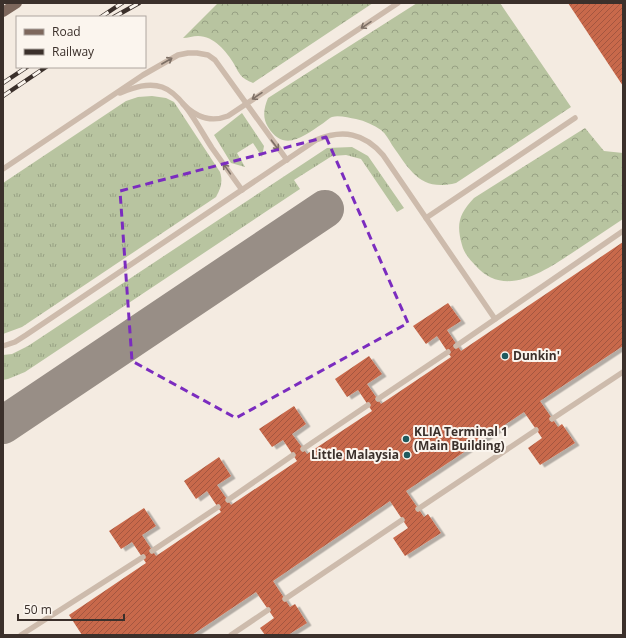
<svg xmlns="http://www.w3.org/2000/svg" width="626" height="638" font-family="'Open Sans',sans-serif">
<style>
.grass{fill:url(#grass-tufts)}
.forest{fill:url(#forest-crowns)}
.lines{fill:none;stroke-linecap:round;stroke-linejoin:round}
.taxiway{stroke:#988e86;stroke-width:38}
.building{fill:url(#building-hatch);filter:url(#shadow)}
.service{stroke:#cdbbac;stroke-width:5.5}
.primary{stroke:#7d675c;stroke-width:10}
.rail-casing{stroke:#3b302b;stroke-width:4.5}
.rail{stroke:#fbf5ee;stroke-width:3;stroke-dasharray:9;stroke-linecap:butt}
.oneway{stroke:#7d6f65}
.marked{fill:none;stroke:#7b2cbf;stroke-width:3;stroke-dasharray:8 5;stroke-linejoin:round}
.poi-dot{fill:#1f5a5e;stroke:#fbf5ee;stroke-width:1.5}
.labels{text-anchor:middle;stroke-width:4;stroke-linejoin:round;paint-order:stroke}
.poi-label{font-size:12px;font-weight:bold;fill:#3b302b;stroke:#fbf5ee;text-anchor:start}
</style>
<defs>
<pattern id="grass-tufts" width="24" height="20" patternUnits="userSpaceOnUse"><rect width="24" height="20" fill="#b8c4a0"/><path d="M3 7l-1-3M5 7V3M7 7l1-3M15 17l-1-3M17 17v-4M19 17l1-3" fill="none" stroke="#97a083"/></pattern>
<pattern id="forest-crowns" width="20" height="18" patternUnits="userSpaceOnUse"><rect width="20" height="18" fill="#b8c4a0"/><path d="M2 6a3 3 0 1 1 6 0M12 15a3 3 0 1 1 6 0" fill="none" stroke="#97a083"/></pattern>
<pattern id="building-hatch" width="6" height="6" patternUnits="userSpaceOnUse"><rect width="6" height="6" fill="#c8694b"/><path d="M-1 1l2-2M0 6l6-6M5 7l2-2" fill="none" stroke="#a4573f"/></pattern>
<filter id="shadow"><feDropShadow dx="4.5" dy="2.5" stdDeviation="0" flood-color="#0004"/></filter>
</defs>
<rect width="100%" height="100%" fill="#f4ebe1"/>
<g class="grass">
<path d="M152,96L166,98L174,102L220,172C223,182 221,188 216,197L22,327L3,334V183L126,101L138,97Z"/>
<path d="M242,113L264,146L262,157L253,143L237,153L245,167L231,163L214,135Z"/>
<path d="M352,147L368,156L404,208L397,212L361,159L346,155L332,156L294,180L300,189L25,372L8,379L3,380V355L12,354L28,346L327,148Z"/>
</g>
<g class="forest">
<path d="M218,3H373L253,83C241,78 240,75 234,64C226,51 214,36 198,36C193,36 188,38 183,38Z"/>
<path d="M417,3H500L571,107L456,183C420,192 410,170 392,145C389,140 386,134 381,130C374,125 365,121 356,119C349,118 339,115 332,117C329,118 325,122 322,124C304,136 284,153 268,127C262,117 264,108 268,98Z"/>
<path d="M585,128L604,151L623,153V219C607,230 591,240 575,251C546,270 505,300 475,265C470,260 464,253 462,245C456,224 459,214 474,198Z"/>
</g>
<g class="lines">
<path class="taxiway" d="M3,425L325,209"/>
</g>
<g class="building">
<path d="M568,3H623V86L617,77Z"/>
<path d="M623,242V346L540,401L558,427L562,424L575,443L540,465L528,448L542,438L524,412L406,491L424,517L428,514L441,533L405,556L393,538L408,528L390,501L273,581L290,607L295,604L307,623L288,635H265L260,628L274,618L256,592L192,635H82L69,615L146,563L132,542L121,549L109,531L144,508L156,526L142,535L156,556L221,512L207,491L196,499L184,481L219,457L231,476L217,485L231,505L297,461L283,440L272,447L259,429L294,406L306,424L292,434L307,454L372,411L358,390L347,397L335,379L369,356L382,374L367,384L381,404L451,357L437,336L426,344L413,326L448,303L461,321L447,330L461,351Z"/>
</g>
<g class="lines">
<g class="service">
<path d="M120,93C133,88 148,82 162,87C183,94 200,130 212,148C222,162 232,176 242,190"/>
<path d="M183,104C196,117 210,123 228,116L398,3"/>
<path d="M3,169L143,75L178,55L188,53H197L208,55L215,60L287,160"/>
<path d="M426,218L575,118"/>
<path d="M3,346L15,342L26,335L316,140C343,129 364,133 383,155L495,319"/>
<path d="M456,346L623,231"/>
<path d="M378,399L448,352"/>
<path d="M552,419L623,372"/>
<path d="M303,449L368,405"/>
<path d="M228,500L293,455"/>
<path d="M418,509L536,430"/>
<path d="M152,551L218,507"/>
<path d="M285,599L402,520"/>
<path d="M21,635L143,557"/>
<path d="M231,635L268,610"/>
</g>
<path class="primary" d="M3,12L17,3"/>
<defs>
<g id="rail">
<path d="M101,17L122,3"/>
<path d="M114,17L139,3"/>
<path d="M3,83L27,67"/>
<path d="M3,96L46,67"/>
</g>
</defs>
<use href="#rail" class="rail-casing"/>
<use href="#rail" class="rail"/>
</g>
<defs><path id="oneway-shaft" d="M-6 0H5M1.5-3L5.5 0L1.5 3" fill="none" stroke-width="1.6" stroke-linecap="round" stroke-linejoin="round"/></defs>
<g class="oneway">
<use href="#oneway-shaft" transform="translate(366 25) rotate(146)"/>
<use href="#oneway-shaft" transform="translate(167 61) rotate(-30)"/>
<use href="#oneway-shaft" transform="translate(257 96) rotate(146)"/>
<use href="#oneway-shaft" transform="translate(275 145) rotate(53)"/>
<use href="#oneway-shaft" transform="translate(227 169) rotate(-125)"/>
</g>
<path class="marked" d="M326,137L408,323L236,418L132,361L120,191Z"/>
<g class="poi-dot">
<circle cx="505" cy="356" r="4"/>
<circle cx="406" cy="439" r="4"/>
<circle cx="407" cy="455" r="4"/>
</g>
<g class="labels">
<g class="poi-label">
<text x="513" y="360">Dunkin'</text>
<text x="414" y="436">KLIA Terminal 1<tspan x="414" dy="14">(Main Building)</tspan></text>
<text x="399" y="459" text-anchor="end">Little Malaysia</text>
</g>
</g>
<rect width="626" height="638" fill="none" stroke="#3b302b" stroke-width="8"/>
<rect x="16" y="16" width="130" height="52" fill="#fbf5ee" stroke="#aea6a0"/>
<rect x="24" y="29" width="20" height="6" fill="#7d675c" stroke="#aea6a0"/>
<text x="52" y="36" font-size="12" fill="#3b302b">Road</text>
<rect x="24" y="49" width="20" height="6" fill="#3b302b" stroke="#aea6a0"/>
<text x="52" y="56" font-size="12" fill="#3b302b">Railway</text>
<path d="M18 614v6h106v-6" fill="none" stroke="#3b302b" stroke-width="2"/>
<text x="24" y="614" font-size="12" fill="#3b302b" stroke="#fbf5ee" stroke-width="3" paint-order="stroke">50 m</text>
</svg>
